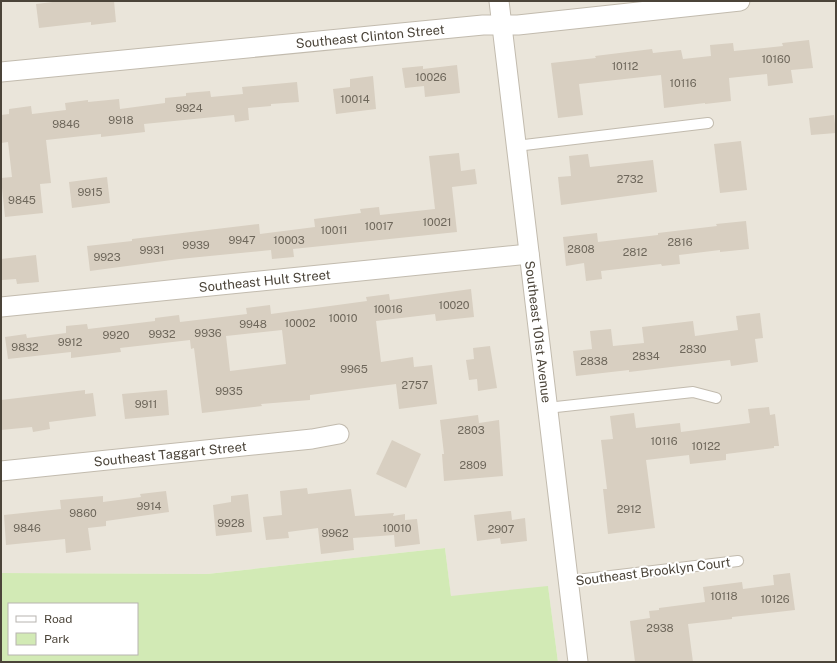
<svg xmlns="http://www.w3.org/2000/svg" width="837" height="663" font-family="'Public Sans',sans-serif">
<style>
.residential{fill:#eae5da}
.green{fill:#d2eab5;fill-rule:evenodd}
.building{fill:#d8cfc1;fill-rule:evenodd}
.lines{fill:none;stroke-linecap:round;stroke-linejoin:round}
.lane-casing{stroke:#c2bbae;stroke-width:12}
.street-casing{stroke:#c2bbae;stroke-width:21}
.lane{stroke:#fff;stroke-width:10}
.street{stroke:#fff;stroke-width:19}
.labels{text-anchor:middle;stroke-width:4;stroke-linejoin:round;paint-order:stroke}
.number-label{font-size:11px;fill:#6e675b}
.street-label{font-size:13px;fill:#4b4439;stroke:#fff}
</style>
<rect width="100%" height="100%" fill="#f6f3ec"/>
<path class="residential" d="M1,1H836V662H558L548,587L451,597L445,548L207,574L1,573Z"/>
<path class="green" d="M445,548L451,596L548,586L558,662H1V573L207,574ZM9,604H137V654H9Z"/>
<g class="building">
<path d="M61,1H114L116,22L91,25V22L39,28L36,4Z"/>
<path d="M809,40L813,68L791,70L793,83L768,86L767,74L729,78L731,101L705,104V103L664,108L661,75L579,84L583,115L558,118L551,63L596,58L595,56L652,49L653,53L681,50L683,59L711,56L710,45L733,43L734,51L783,46L782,43Z"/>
<path d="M457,65L460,93L425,97L424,86L405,88L402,68L423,66V69Z"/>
<path d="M373,76L376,109L336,114L333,89L350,87V79Z"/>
<path d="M297,82L299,102L271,104V106L248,108L249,120L235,122L234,115L144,124L145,132L101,137V134L46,140L51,183L40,184L43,213L5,217L1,178L12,177L8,142L1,143V115L9,114V109L31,106L32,114L66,110L65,103L88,100V102L119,99L120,109L165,103V98L186,96V93L210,91L211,97L243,94L242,87Z"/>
<path d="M834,115L836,133L811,135L809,118Z"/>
<path d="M741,141L747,190L720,193L714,144Z"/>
<path d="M459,153L461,171L475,169L477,184L452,187L457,232L293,249L294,257L272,259L271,250L179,259L90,271L87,246L132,241V239L259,224L260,234L315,227L314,219L361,213L360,209L379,207L380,215L435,209L429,156Z"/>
<path d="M588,154L590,167L653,160L657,192L561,205L558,177L571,176L569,156Z"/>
<path d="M107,177L110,203L72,208L69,182Z"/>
<path d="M746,221L749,249L720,252V250L679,255L680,264L662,266L661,264L601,271L602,279L586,281L584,263L566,266L563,237L597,233L598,242L658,235V233L717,226L716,224Z"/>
<path d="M36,255L39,282L17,284L16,279L2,280L1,259Z"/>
<path d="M471,289L474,317L436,321L435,314L376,321L381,362L413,357L414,367L432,365L437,404L399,409L396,384L310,395V400L261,404L262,406L202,413L194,348L191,349L190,340L120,348L121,352L71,358V352L8,359L5,337L26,334L27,338L66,333V326L87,324L88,329L155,321V318L179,315L180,322L247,314L246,308L270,305L271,314L367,301L366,297L389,294L390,300ZM282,330L286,364L230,371L226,336Z"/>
<path d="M760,313L763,338L755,339L758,362L731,366L730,360L629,372V370L576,376L573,351L592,349L590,331L611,329L613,346L644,343L642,327L693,321L695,336L738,330L736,316Z"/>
<path d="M490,346L497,388L478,391L477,379L469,380L466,360L474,359L473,348Z"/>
<path d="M85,390V394L93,393L96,416L49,422L50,429L33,432L32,427L1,430V400Z"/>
<path d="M167,390L169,415L125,419L122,394Z"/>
<path d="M769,407L770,415L775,414L779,446H774V448L726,454V460L690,464L689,455L646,460L655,528L608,534L603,489H607L601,440L613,439L610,416L634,413L636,428L680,423L681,432L750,423L748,409Z"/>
<path d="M478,415L479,423L499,420L503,476L444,481L442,454H444L440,420Z"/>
<path d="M392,440L421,454L406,488L376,474Z"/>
<path d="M307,488L308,494L351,489L355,516L394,513L393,516L405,514V520L417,519L420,544L395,547L394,535L353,538L354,550L321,554L318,528L288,532L289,538L266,540L263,517L282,515L280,491Z"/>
<path d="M166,491L169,512L106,521V526L88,528L91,550L66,553L65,539L6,545L4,515L61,509L60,500L103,496V502L141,497L140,494Z"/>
<path d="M248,494L252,532L216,536L213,505L231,502V496Z"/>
<path d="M511,511L512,520L525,518L527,541L501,544L500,538L477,541L474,515Z"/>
<path d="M790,573L795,610L732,617V619L688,624L693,662H635L630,621L650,618L649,611L659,610V608L705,602L703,587L742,582L743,589L774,585L773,575Z"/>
</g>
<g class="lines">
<defs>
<g id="lane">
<path d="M516,146L708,123"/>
<path d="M547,408L693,392L716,398"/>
<path d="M568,581L738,561"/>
</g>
<g id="street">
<path id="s1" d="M499,1L578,662"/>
<path id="s2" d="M1,72L483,25H518L740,1"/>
<path id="s3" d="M1,307L529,254"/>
<path id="s4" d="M1,471L312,439L339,434"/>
</g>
</defs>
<use href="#lane" class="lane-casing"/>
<use href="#street" class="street-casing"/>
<use href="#lane" class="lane"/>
<use href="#street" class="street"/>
</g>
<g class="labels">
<g class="number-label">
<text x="776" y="63">10160</text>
<text x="625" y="70">10112</text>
<text x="431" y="81">10026</text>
<text x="683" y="87">10116</text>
<text x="355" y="103">10014</text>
<text x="189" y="112">9924</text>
<text x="121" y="124">9918</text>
<text x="66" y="128">9846</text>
<text x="630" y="183">2732</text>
<text x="90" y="196">9915</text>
<text x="22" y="204">9845</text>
<text x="437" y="226">10021</text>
<text x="379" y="230">10017</text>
<text x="334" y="234">10011</text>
<text x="242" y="244">9947</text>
<text x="289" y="244">10003</text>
<text x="680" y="246">2816</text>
<text x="196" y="249">9939</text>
<text x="581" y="253">2808</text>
<text x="152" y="254">9931</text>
<text x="635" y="256">2812</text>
<text x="107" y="261">9923</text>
<text x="454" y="309">10020</text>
<text x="388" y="313">10016</text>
<text x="343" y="322">10010</text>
<text x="300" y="327">10002</text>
<text x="253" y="328">9948</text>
<text x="208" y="337">9936</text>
<text x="162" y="338">9932</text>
<text x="116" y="339">9920</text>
<text x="70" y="346">9912</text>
<text x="25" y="351">9832</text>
<text x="693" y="353">2830</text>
<text x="646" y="360">2834</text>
<text x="594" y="365">2838</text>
<text x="354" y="373">9965</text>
<text x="415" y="389">2757</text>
<text x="229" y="395">9935</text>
<text x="146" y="408">9911</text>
<text x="471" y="434">2803</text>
<text x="664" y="445">10116</text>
<text x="706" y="450">10122</text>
<text x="473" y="469">2809</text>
<text x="149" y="510">9914</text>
<text x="629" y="513">2912</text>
<text x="83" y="517">9860</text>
<text x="231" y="527">9928</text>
<text x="27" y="532">9846</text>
<text x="397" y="532">10010</text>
<text x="501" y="533">2907</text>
<text x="335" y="537">9962</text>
<text x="724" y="600">10118</text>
<text x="775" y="603">10126</text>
<text x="660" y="632">2938</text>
</g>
<g class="street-label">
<text dy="5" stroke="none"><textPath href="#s2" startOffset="371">Southeast Clinton Street</textPath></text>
<text dy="5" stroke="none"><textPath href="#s3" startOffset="265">Southeast Hult Street</textPath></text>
<text dy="5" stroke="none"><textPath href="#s1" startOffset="333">Southeast 101st Avenue</textPath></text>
<text dy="5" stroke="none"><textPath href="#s4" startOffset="170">Southeast Taggart Street</textPath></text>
<text transform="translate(653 571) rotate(-7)" y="5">Southeast Brooklyn Court</text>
</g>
</g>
<rect width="837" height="663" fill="none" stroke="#4b4439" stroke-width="4"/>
<rect x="8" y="603" width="130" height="52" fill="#ffffff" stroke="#b7b4b0"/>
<rect x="16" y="616" width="20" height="6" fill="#ffffff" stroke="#b7b4b0"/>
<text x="44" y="623" font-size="12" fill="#4b4439">Road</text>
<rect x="16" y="633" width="20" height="12" fill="#d2eab5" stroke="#b7b4b0"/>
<text x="44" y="643" font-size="12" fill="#4b4439">Park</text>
</svg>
